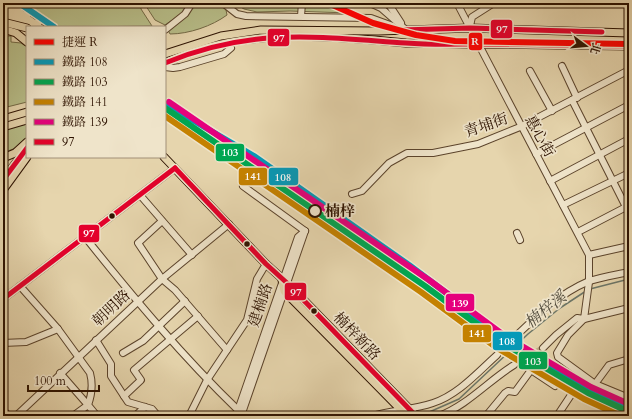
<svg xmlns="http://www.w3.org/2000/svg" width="632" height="419" font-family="Cardo,'Noto Serif TC',serif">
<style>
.green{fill:#b7bd88;stroke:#726844}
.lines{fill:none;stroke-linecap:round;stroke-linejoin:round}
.stream{stroke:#6c7668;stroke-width:1.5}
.minor-tunnel{stroke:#c1ae8a;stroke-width:6;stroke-dasharray:6 3;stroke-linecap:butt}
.minor-casing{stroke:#5b432b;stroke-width:8}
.major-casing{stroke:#2d1200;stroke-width:9}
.minor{stroke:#efe4ca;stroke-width:6}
.major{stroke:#e6d5ad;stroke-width:7}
.rail{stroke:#2d1200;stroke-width:1.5;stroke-dasharray:7 7;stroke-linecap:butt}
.bus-1-casing{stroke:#efe4ca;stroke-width:8}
.bus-1{stroke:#e4002b;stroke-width:5}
.rail-1-casing{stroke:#efe4ca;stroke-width:9}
.rail-2-casing{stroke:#efe4ca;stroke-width:9}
.rail-3-casing{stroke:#efe4ca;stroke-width:9}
.rail-4-casing{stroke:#efe4ca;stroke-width:9}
.rail-1{stroke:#049ab9;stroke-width:6}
.rail-2{stroke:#00a651;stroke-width:6}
.rail-3{stroke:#c48100;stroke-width:6}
.rail-4{stroke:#e5007d;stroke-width:6}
.metro-1-casing{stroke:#efe4ca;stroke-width:9}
.metro-1{stroke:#f00;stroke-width:6}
.stop-dot{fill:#efe4ca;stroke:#2d1200;stroke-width:2}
.bus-dot{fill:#2d1200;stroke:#efe4ca;stroke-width:1.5}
.labels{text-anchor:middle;stroke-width:3.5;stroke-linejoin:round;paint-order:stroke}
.street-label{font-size:15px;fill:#2d1200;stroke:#efe4ca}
.stop-label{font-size:15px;font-weight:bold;fill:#2d1200;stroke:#efe4ca;text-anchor:start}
.water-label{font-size:16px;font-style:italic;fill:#524c3d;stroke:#efe4ca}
.line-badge{stroke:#efe4ca;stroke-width:1.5}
.badge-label{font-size:11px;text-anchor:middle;font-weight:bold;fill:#fff}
</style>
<rect width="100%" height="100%" fill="#e6d5ad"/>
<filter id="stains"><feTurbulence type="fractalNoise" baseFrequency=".005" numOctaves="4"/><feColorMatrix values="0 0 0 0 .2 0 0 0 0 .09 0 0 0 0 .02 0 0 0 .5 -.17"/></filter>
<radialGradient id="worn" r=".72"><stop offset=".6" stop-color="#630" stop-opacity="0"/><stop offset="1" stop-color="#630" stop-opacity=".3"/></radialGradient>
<g class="green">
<path d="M26,3H140L141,9L152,26L59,27Z"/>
<path d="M144,3H190L185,11L165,25L155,20Z"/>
<path d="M197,3H221L226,10L227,15C212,26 189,34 170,34L168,30L188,13Z"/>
<path d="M234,3H327L349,13L290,11L257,12L244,9Z"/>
<path d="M3,36H11V42L21,43L27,47V102L3,108Z"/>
<path d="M27,123V138L18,147L3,153V129Z"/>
</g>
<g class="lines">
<g class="stream">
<path d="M590,289L629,279"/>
<path d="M427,413L459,399L528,334L560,308L586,291"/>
</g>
<g class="minor-tunnel">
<path d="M497,355L519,333"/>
<path d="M514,365L543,348"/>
</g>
<defs>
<g id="minor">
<path d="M223,3L237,14L246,16L371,18L393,26"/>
<path d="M370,3L381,8L405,29"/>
<path d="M388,3L401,23"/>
<path d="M457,3L589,255V282L584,319L577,318L556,335L543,348"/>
<path d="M301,16L302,3"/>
<path d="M470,26L472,17L494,3"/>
<path d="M165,30L185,14L192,3"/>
<path d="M562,66L577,98"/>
<path d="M165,67L173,68L180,67L224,54L231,48"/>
<path d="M530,71L552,111"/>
<path d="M572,100L629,213"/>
<path d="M536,154L629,105"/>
<path d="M550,181L629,139"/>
<path d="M243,186L305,231"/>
<path d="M352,194L362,191L389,163L407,153H433L478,144L520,127L629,70"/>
<path d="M140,195L192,255"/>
<path d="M563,205L629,173"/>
<path d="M162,221L138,243L162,279L175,290L227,350"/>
<path d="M578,232L628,206"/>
<path d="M517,233L520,240"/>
<path d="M85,237C133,297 182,356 238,410L242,411"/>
<path d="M589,255L629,246"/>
<path d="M20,286L58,329L90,373C93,384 92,394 88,405L97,416"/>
<path d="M3,299L175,168"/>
<path d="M629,308L584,319L568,335L557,353L558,357L595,384L629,398"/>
<path d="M519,333C539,314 561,293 587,282C600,277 615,275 629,272"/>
<path d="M96,340L111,364V376L124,396L128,402L152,409L158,416"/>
<path d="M3,343L26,342L58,329"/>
<path d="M123,353L143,341L185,301"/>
<path d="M60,373L88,405L73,416"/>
<path d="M595,384L609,365L629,359"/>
<path d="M124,396L141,380L134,370L198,316"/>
<path d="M3,410L9,416"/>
<path d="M16,416L162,279L229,224"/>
<path d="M135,416L145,407"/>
<path d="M189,416L207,380L247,320L257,279L266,264"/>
<path d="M236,416L298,237L305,231"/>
<path d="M241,416L305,231"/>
<path d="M372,416C392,410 413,410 433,403C458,395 478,372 497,355"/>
<path d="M439,416C468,405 488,381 514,365"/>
<path d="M486,416L505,393L508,391L515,392L531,370L555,386"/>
<path d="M557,416L571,395"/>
</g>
<g id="major">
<path d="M3,22L27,28"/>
<path d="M3,29L16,33L27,42"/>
<path d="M165,54L221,36L261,30L378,31L470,28L629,33"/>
<path d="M165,63C237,27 329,35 406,43L629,46"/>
<path d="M3,119L27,112"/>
<path d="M3,127L27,120"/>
<path d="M164,157L266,264L287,283L416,416"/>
<path d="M3,158L15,153L27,142"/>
<path d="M3,180L27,148"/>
<path d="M3,190L27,157"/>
<path d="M282,280L284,291L407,416"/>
</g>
</defs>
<use href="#minor" class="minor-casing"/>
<use href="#major" class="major-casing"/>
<use href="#minor" class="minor"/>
<use href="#major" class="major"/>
<g class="rail">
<path d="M19,7L46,27"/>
<path d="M165,111L441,299"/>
</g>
<defs>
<g id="bus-1">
<path d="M401,30L470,28L602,32"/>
<path d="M165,63C252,27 316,37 406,43C431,45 456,44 481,44C530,45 580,45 629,46"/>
<path d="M175,168L266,264L287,283L416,416"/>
<path d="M3,180L27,148"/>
<path d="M3,299L175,168"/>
</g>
</defs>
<use href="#bus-1" class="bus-1-casing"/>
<use href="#bus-1" class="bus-1"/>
<defs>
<g id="rail-1">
<path d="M19,3L54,27"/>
<path d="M165,104L254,156L409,265L453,298L467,312L524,353L590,390L629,408"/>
</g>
<path id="rail-2" d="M165,108L425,286L501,342L588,393L629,412"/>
<path id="rail-3" d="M165,116L421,292L497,348L584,399L621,416"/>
<path id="rail-4" d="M169,102L429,280L505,336L591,387L629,404"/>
</defs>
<use href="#rail-1" class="rail-1-casing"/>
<use href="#rail-2" class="rail-2-casing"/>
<use href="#rail-3" class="rail-3-casing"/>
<use href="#rail-4" class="rail-4-casing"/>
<use href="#rail-1" class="rail-1"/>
<use href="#rail-2" class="rail-2"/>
<use href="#rail-3" class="rail-3"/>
<use href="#rail-4" class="rail-4"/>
<defs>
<path id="metro-1" d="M328,3L373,23L416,35L455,41L629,44"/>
</defs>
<use href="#metro-1" class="metro-1-casing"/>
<use href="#metro-1" class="metro-1"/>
</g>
<circle class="stop-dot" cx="315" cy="211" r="6"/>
<g class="bus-dot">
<circle cx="112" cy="216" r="3.5"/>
<circle cx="247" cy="244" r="3.5"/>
<circle cx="314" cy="311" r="3.5"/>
</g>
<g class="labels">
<g class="street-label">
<text transform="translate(486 125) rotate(-19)" y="5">青埔街</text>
<text transform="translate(540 136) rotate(61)" y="5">惠心街</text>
<text transform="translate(260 305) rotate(-71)" y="5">建楠路</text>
<text transform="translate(111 308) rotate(-43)" y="5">朝明路</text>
<text transform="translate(357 336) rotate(46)" y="5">楠梓新路</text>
</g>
<g class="stop-label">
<text x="325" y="216">楠梓</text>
</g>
<g class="water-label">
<text transform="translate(545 309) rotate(-39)" y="6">楠梓溪</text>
</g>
</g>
<g class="line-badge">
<rect x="490" y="19" width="23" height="20" rx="4" fill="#e4002b"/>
<rect x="267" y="28" width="23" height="19" rx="4" fill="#e4002b"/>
<rect x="468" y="32" width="15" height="19" rx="4" fill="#f00"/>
<rect x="215" y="143" width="30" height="19" rx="4" fill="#00a651"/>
<rect x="238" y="167" width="30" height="19" rx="4" fill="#c48100"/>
<rect x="268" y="167" width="31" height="19" rx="4" fill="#049ab9"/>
<rect x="78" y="224" width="22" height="19" rx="4" fill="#e4002b"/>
<rect x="284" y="282" width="23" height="19" rx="4" fill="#e4002b"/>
<rect x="445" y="293" width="30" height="19" rx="4" fill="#e5007d"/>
<rect x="462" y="324" width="30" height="19" rx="4" fill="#c48100"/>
<rect x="492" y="331" width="31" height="20" rx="4" fill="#049ab9"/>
<rect x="518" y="351" width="30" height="19" rx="4" fill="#00a651"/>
</g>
<g class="badge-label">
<text x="502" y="33">97</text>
<text x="279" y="42">97</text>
<text x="475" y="45">R</text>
<text x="230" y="156">103</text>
<text x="253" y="180">141</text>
<text x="283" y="181">108</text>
<text x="89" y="237">97</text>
<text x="296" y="296">97</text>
<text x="460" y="307">139</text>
<text x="477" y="337">141</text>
<text x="507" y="345">108</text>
<text x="533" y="365">103</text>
</g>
<rect width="632" height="419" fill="none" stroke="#e6d5ad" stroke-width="16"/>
<rect x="4" y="4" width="624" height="411" fill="none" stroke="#2d1200" stroke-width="2"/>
<rect x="8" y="8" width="616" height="403" fill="none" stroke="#2d1200"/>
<rect x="26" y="26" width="140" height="132" fill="#efe4ca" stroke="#a19079"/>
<rect x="34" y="39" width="20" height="6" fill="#ff0000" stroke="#a19079"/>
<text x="62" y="46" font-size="12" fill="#2d1200">捷運 R</text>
<rect x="34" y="59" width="20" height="6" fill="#049ab9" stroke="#a19079"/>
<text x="62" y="66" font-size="12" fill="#2d1200">鐵路 108</text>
<rect x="34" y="79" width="20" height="6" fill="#00a651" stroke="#a19079"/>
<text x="62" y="86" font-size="12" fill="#2d1200">鐵路 103</text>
<rect x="34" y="99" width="20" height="6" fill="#c48100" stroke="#a19079"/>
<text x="62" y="106" font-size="12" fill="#2d1200">鐵路 141</text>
<rect x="34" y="119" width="20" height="6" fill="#e5007d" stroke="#a19079"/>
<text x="62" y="126" font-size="12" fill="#2d1200">鐵路 139</text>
<rect x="34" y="139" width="20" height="6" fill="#e4002b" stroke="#a19079"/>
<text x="62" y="146" font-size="12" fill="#2d1200">97</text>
<g transform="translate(586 46) rotate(106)" stroke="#efe4ca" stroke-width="3" paint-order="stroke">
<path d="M0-3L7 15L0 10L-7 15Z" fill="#2d1200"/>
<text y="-6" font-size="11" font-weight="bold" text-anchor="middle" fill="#2d1200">北</text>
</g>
<path d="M28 385v6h71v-6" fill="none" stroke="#2d1200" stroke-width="2"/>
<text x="34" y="385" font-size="12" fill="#2d1200" stroke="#efe4ca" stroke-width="3" paint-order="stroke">100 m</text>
<rect width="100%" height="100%" filter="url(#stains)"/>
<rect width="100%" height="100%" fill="url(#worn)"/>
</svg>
